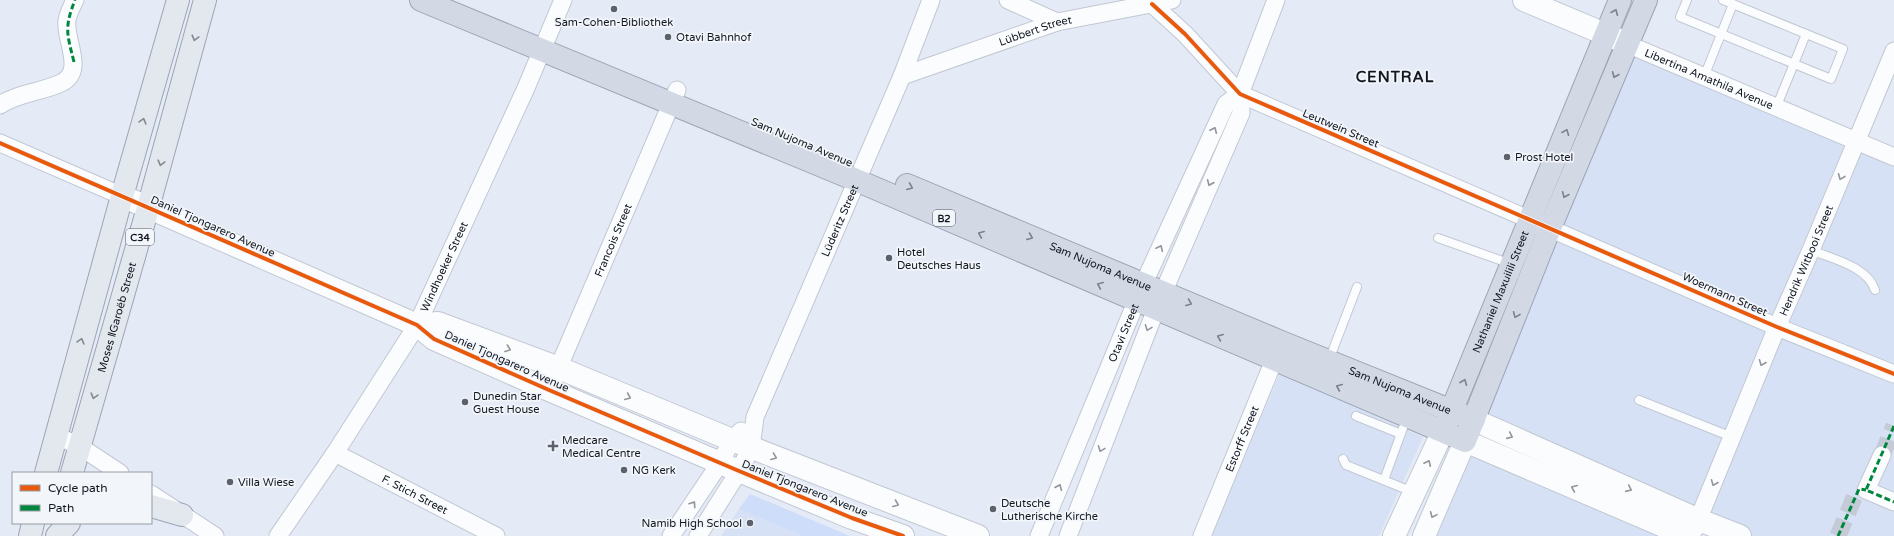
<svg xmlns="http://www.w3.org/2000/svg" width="1894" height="536" font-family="'Varela Round',sans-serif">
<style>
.built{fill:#d6e1f5}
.green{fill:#cdddfa}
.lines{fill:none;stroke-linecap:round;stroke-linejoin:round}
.street-tunnel{stroke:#c4cad6;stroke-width:17;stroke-dasharray:17 8;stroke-linecap:butt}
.lane-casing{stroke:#c2c8d2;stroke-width:10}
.street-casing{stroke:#c2c8d2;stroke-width:19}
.secondary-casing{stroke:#c2c8d2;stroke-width:24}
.primary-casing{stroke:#9ca5b5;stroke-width:24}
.highway-casing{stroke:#9ca5b5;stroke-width:24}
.lane{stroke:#fbfcfe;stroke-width:8}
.street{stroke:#fbfcfe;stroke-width:17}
.secondary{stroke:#fbfcfe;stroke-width:22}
.primary{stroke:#e3e7ee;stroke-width:22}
.highway{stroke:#d3d9e4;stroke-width:22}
.quiet{stroke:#00873e;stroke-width:3;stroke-dasharray:6 3;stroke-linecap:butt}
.cycleway-casing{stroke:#f2f5fa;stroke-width:6}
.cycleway{stroke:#e8590c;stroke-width:4}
.oneway{stroke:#7c828c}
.oneway2{stroke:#858a92}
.oneway3{stroke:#92959b}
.poi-dot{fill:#5c626c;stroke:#f2f5fa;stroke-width:1.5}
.labels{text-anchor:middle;stroke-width:3.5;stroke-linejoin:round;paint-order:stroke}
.shield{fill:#f2f5fa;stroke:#555a62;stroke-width:1}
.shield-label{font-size:10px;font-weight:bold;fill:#121821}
.poi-label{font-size:11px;fill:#121821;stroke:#f2f5fa;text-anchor:start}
.street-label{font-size:11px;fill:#121821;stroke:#f2f5fa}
.district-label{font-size:15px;font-weight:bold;letter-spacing:1px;fill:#121821;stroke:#f2f5fa}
</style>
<rect width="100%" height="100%" fill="#e4eaf6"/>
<g class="built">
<path d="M1633,53L1894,164V536H1752L1694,513L1483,417Z"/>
<path d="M1280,373L1423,437L1379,536H1211Z"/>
<path d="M1469,452L1667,536H1433Z"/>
<path d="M739,509L803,536H721Z"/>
</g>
<path class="green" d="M750,494L850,536H803L739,509Z"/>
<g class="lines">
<g class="street-tunnel">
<path d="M1882,455L1894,426"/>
<path d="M1838,536L1856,493"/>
</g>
<defs>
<g id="lane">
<path d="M1687,0L1680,17L1831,79L1843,49L1723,0"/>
<path d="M1704,77L1733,4"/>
<path d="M1776,108L1806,34"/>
<path d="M1438,238L1511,264"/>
<path d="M1811,250C1832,259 1867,266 1875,290"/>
<path d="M1329,360L1357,287"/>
<path d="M1639,400L1732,437"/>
<path d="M1356,416L1401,434"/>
<path d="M1343,459L1346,465L1413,492"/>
<path d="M1384,480L1407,417"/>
</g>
<g id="street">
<path d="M1008,0L1057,22"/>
<path d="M1152,4L1185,34L1240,94L1777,327L1894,374"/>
<path id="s1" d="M1627,44L1894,157"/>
<path id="s2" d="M902,76L1057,22L1172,0"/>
<path d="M0,105C18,93 42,92 61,83C86,71 64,40 67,20C68,14 72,6 75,0"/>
<path d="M0,143L122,196"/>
<path id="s3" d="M549,390L677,90"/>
<path d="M55,435L79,446L120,473"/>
<path id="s4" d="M335,453L496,536"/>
<path d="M1882,455L1866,490L1894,502"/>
<path d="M151,494L215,536"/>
<path id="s5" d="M1694,530L1777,327L1811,250L1894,51"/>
<path id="s6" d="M278,536L335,453L417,325L526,88L563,0"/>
<path d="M671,536L720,463L732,440L741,431"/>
<path id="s7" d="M698,536L739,471L751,448L755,417L902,76L931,0"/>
<path id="s8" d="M1039,536L1144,283L1226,104L1240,94"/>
<path d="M1068,536L1156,309L1241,113L1240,94L1276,0"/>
<path id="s9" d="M1202,536L1279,348"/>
</g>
<g id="secondary">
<path d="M1524,0L1624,42"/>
<path d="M122,196L417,325L434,339L549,390L739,471L852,518L903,536"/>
<path d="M417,325L438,323L559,368L732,440L978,536"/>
<path d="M1474,420L1699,520L1740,536"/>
<path d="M1394,536L1443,431"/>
<path d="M1424,536L1465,441L1687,536"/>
</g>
<g id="primary">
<path d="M46,473L122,196L178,0"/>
<path id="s10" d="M72,473L148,208L205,0"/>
<path d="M151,506L182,515"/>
<path d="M30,536L33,523"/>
<path d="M57,536L69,523"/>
</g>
<g id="highway">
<path d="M421,0L856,180L1465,441L1550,228L1646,0"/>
<path id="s11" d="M907,185L1281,342L1474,420"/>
<path id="s12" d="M1446,424L1620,0"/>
</g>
</defs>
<use href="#lane" class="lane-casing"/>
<use href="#street" class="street-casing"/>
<use href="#secondary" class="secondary-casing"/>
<use href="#primary" class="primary-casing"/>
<use href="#highway" class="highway-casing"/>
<use href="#lane" class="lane"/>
<use href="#street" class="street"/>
<use href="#secondary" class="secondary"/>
<use href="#primary" class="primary"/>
<use href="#highway" class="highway"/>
<g class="quiet">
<path d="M74,62C67,34 64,28 75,0"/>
<path d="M1894,426L1866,490L1894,502"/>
<path d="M1838,536L1859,489L1866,490"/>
</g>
<defs>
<g id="cycleway">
<path d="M1152,4L1185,34L1240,94L1777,327L1894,374"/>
<path d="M0,143L417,325L434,339L549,390L739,471L852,518L903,536"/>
</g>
</defs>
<use href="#cycleway" class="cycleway-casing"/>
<use href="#cycleway" class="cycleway"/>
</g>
<defs><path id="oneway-chevron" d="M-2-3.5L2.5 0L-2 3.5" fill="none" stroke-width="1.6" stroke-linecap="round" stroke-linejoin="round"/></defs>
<g class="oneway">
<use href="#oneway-chevron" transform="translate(1615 12) rotate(-67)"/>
<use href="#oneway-chevron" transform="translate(1615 75) rotate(113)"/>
<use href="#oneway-chevron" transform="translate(1566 132) rotate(-68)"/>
<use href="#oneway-chevron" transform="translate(910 187) rotate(22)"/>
<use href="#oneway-chevron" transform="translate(1565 195) rotate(113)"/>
<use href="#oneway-chevron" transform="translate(981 234) rotate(-157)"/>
<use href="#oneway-chevron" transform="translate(1030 237) rotate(22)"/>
<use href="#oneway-chevron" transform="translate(1100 285) rotate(-157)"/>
<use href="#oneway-chevron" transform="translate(1189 303) rotate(23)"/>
<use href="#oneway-chevron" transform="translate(1516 315) rotate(112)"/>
<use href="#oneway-chevron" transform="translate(1220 337) rotate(-157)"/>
<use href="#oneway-chevron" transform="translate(1464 382) rotate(-68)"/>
<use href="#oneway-chevron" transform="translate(1339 387) rotate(-157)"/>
</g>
<g class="oneway2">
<use href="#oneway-chevron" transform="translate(195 38) rotate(105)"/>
<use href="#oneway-chevron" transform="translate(143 121) rotate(-74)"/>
<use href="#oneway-chevron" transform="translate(161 163) rotate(105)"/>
<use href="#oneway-chevron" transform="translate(81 341) rotate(-74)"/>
<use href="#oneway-chevron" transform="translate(94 396) rotate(106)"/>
</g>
<g class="oneway3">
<use href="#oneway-chevron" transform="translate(1214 130) rotate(-65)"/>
<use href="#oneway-chevron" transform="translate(1841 177) rotate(112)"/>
<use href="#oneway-chevron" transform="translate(1210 183) rotate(113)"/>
<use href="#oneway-chevron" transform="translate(1160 248) rotate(-65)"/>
<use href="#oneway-chevron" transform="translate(1148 328) rotate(111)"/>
<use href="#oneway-chevron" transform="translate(508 349) rotate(20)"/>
<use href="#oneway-chevron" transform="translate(1762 363) rotate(112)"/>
<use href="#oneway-chevron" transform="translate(628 397) rotate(23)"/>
<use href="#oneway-chevron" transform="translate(1510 436) rotate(24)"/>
<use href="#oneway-chevron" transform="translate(1101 449) rotate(111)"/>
<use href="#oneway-chevron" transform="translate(774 457) rotate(21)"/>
<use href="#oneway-chevron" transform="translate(1428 463) rotate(-65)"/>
<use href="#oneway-chevron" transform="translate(1714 483) rotate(112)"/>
<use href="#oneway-chevron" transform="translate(1059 487) rotate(-67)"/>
<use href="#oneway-chevron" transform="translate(1574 488) rotate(-157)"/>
<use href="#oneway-chevron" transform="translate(1629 489) rotate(24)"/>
<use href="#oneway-chevron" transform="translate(693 504) rotate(-56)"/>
<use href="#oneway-chevron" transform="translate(896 504) rotate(21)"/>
<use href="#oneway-chevron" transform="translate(1433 515) rotate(114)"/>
</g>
<g class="poi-dot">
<circle cx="614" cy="9" r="4"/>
<circle cx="668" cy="37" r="4"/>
<circle cx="1507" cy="157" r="4"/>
<circle cx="889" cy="258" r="4"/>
<circle cx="465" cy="402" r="4"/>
<path d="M551 440h4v4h4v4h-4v4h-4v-4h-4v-4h4z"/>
<circle cx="624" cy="470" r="4"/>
<circle cx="230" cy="482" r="4"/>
<circle cx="993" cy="509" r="4"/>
<circle cx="750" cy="523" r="4"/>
</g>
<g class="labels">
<g class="shield">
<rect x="933" y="210" width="22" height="16" rx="3"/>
<rect x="126" y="229" width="28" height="16" rx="3"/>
</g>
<g class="shield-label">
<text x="944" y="222">B2</text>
<text x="140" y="241">C34</text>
</g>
<g class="poi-label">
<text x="614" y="26" text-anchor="middle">Sam-Cohen-Bibliothek</text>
<text x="676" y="41">Otavi Bahnhof</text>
<text x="1515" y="161">Prost Hotel</text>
<text x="897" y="256">Hotel<tspan x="897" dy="13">Deutsches Haus</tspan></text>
<text x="473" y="400">Dunedin Star<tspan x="473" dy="13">Guest House</tspan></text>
<text x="562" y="444">Medcare<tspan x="562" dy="13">Medical Centre</tspan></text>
<text x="632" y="474">NG Kerk</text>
<text x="238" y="486">Villa Wiese</text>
<text x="1001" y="507">Deutsche<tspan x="1001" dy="13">Lutherische Kirche</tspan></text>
<text x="742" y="527" text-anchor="end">Namib High School</text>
</g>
<g class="street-label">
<text dy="4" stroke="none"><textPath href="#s2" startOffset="141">Lübbert Street</textPath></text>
<text dy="4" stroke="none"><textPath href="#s1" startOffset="89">Libertina Amathila Avenue</textPath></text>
<text transform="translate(1341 128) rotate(23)" y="4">Leutwein Street</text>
<text transform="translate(802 142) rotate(23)" y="4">Sam Nujoma Avenue</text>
<text dy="4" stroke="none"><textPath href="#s7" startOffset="348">Lüderitz Street</textPath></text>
<text transform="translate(213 226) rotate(24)" y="4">Daniel Tjongarero Avenue</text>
<text dy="4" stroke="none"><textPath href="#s3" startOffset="163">Francois Street</textPath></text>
<text dy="4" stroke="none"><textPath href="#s5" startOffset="292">Hendrik Witbooi Street</textPath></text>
<text dy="4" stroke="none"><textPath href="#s11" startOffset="210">Sam Nujoma Avenue</textPath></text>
<text dy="4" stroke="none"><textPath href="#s6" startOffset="317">Windhoeker Street</textPath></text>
<text dy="4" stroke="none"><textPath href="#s12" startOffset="143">Nathaniel Maxuilili Street</textPath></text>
<text transform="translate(1725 294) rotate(24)" y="4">Woermann Street</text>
<text dy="4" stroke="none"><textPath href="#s10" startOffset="162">Moses ǁGaroëb Street</textPath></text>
<text dy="4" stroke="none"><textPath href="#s8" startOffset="220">Otavi Street</textPath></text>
<text transform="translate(507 361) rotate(24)" y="4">Daniel Tjongarero Avenue</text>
<text dy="4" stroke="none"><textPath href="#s11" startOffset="534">Sam Nujoma Avenue</textPath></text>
<text dy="4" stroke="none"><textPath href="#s9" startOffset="105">Estorff Street</textPath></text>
<text transform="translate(805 488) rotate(22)" y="4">Daniel Tjongarero Avenue</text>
<text dy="4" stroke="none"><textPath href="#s4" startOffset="90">F. Stich Street</textPath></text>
</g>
<g class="district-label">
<text x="1395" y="82">CENTRAL</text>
</g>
</g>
<rect x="12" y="472" width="140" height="52" fill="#f2f5fa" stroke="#989da3"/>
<rect x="20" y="485" width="20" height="6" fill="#e8590c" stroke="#989da3"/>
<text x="48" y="492" font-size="12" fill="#121821">Cycle path</text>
<rect x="20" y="505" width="20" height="6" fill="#00873e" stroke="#989da3"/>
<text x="48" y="512" font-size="12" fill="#121821">Path</text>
</svg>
